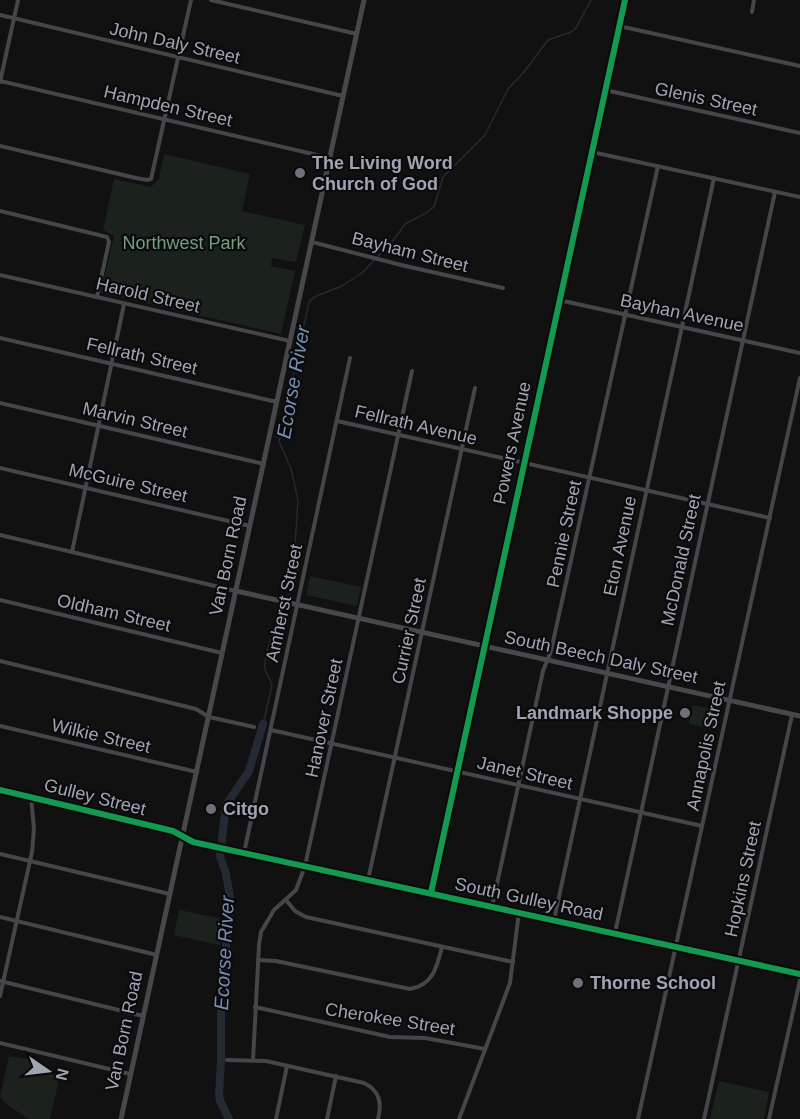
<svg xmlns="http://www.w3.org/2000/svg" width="800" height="1119" font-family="Helvetica,sans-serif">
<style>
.green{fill:#1b211c}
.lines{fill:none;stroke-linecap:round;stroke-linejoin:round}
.stream{stroke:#242a33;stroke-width:1.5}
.river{stroke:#242a33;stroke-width:8}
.minor{stroke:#45464a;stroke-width:4}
.major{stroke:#47484c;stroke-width:5}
.cycleway-casing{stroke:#0b0b0d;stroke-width:10}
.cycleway{stroke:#139951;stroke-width:6}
.poi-dot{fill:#6f717a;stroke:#0b0b0d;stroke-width:2}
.labels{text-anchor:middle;stroke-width:4.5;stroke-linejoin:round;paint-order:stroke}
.street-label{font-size:18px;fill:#a1a4b3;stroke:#0b0b0d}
.poi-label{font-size:18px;font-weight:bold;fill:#a1a4b3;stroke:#0b0b0d;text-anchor:start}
.park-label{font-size:18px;fill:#769f7e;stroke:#0b0b0d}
.water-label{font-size:20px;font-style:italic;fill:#758eb1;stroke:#0b0b0d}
</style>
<rect width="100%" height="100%" fill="#111"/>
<g class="green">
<path d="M164,154L250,174L242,211L305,225L296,262L272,258L271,266L295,271L281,334L101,293L114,236L103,230L114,179L151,187L159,178Z"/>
<path d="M310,576L361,587L357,606L306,595Z"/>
<path d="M693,705L720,711L715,730L689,724Z"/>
<path d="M179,910L219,918L220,945L174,935Z"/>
<path d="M9,1056L39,1061L56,1075L58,1084L50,1119H29L6,1104L0,1097Z"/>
<path d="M719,1081L769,1092L764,1119H710Z"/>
</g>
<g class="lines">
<g class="stream">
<path d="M287,599L295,583L298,568L295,544L298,500L291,469L279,441L309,302L314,297L342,286L363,272L396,237L405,224L426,213L434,207L443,177L485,135L508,89L524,72L548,40L571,32L576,28L591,0"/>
<path d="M263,724L272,685C271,679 265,674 265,668C263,655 279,616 285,604"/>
</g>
<path class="river" d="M229,1119L220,1101L219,1095L221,1060V1006L230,897L226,874L220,856L226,805L249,771L263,724"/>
<g class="minor">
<path d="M211,0L357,34"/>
<path d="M752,12L754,0"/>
<path d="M0,15L343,96"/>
<path d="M619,26L800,66"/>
<path d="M0,81L330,158"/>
<path d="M0,82L18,0"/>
<path d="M605,90L800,133"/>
<path d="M0,146L136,178L147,180L151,179L191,0"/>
<path d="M592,152L800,197"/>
<path d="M0,211L107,237L109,242L97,297"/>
<path d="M312,242L401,265L503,288"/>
<path d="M0,275L290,341"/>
<path d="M559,300L800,353"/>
<path d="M0,338L277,402"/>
<path d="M0,403L264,464"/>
<path d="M337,421L770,518"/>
<path d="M0,468L250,526"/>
<path d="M0,535L236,591"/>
<path d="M72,552L124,304"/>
<path d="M0,600L222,653"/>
<path d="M0,661L196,709L209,717L254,727"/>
<path d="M0,726L197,772"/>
<path d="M271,730L702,826"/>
<path d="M0,790L173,831L193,842L800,974"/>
<path d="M244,853L350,358"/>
<path d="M0,854L170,894"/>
<path d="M368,880L475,388"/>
<path d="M431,893L625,0"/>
<path d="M286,900L295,911L306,917L513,962"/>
<path d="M492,907L543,671L551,651L658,166"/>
<path d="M0,917L157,955"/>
<path d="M554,920L714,178"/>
<path d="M615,933L775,192"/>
<path d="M258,960L276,961L410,989C433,985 437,967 442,947"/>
<path d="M0,981L143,1016"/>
<path d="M0,996L32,852L34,829L31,797"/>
<path d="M255,1007L390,1037L425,1038L485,1049"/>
<path d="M0,1043L130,1074"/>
<path d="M227,1060L266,1061L364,1083C380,1091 382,1103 378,1119"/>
<path d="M253,1060L259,945L261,932L274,910L296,890L305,866L412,371"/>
<path d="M276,1119L287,1066"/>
<path d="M327,1119L336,1076"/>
<path d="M459,1119L510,983L519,912"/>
<path d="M638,1119L800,378"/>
<path d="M704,1119L792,715"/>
<path d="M769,1119L800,980"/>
</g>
<g class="major">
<path d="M236,591L800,716"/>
<path d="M121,1119L364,0"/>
</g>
<defs>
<g id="cycleway">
<path d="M0,790L173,831L193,842L800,974"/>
<path d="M431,893L625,0"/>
</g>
</defs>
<use href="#cycleway" class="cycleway-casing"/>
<use href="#cycleway" class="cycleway"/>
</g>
<g class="poi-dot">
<circle cx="300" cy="173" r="6"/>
<circle cx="685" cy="713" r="6"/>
<circle cx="211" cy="809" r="6"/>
<circle cx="578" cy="983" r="6"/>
</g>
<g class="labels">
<g class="street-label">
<text transform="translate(175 43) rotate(13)" y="6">John Daly Street</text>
<text transform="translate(706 99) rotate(12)" y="6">Glenis Street</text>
<text transform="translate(168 106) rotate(13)" y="6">Hampden Street</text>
<text transform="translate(410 252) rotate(14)" y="6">Bayham Street</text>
<text transform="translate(148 295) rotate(13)" y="6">Harold Street</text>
<text transform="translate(682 313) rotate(12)" y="6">Bayhan Avenue</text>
<text transform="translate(142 356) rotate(13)" y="6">Fellrath Street</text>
<text transform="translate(135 420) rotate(13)" y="6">Marvin Street</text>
<text transform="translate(416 425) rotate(13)" y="6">Fellrath Avenue</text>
<text transform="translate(512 443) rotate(-78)" y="6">Powers Avenue</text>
<text transform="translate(128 483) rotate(13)" y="6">McGuire Street</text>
<text transform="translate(564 534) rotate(-78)" y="6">Pennie Street</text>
<text transform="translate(620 546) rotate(-78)" y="6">Eton Avenue</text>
<text transform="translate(228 556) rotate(-78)" y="6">Van Born Road</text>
<text transform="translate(681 560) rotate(-78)" y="6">McDonald Street</text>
<text transform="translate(284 603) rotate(-78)" y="6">Amherst Street</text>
<text transform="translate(114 613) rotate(13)" y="6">Oldham Street</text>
<text transform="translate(409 631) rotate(-78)" y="6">Currier Street</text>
<text transform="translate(601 657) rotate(12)" y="6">South Beech Daly Street</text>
<text transform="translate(324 718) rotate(-78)" y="6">Hanover Street</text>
<text transform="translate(101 736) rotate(13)" y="6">Wilkie Street</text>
<text transform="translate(706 746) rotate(-78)" y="6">Annapolis Street</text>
<text transform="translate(525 773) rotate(13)" y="6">Janet Street</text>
<text transform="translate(95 797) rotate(14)" y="6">Gulley Street</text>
<text transform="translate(743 879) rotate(-78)" y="6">Hopkins Street</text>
<text transform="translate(529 899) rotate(12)" y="6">South Gulley Road</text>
<text transform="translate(390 1019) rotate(9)" y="6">Cherokee Street</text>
<text transform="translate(124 1031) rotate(-78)" y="6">Van Born Road</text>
</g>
<g class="poi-label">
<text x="312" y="169">The Living Word<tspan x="312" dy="21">Church of God</tspan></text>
<text x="673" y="719" text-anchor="end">Landmark Shoppe</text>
<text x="223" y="815">Citgo</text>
<text x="590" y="989">Thorne School</text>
</g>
<g class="park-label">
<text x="184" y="249">Northwest Park</text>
</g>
<g class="water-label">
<text transform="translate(293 382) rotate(-80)" y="7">Ecorse River</text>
<text transform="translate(224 953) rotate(-87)" y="7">Ecorse River</text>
</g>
</g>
<g transform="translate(48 1071) rotate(104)" stroke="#0b0b0d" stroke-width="4.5" paint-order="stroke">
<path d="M0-4.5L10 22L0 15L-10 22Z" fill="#a1a4b3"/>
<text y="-9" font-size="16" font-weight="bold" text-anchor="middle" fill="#a1a4b3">N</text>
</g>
</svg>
